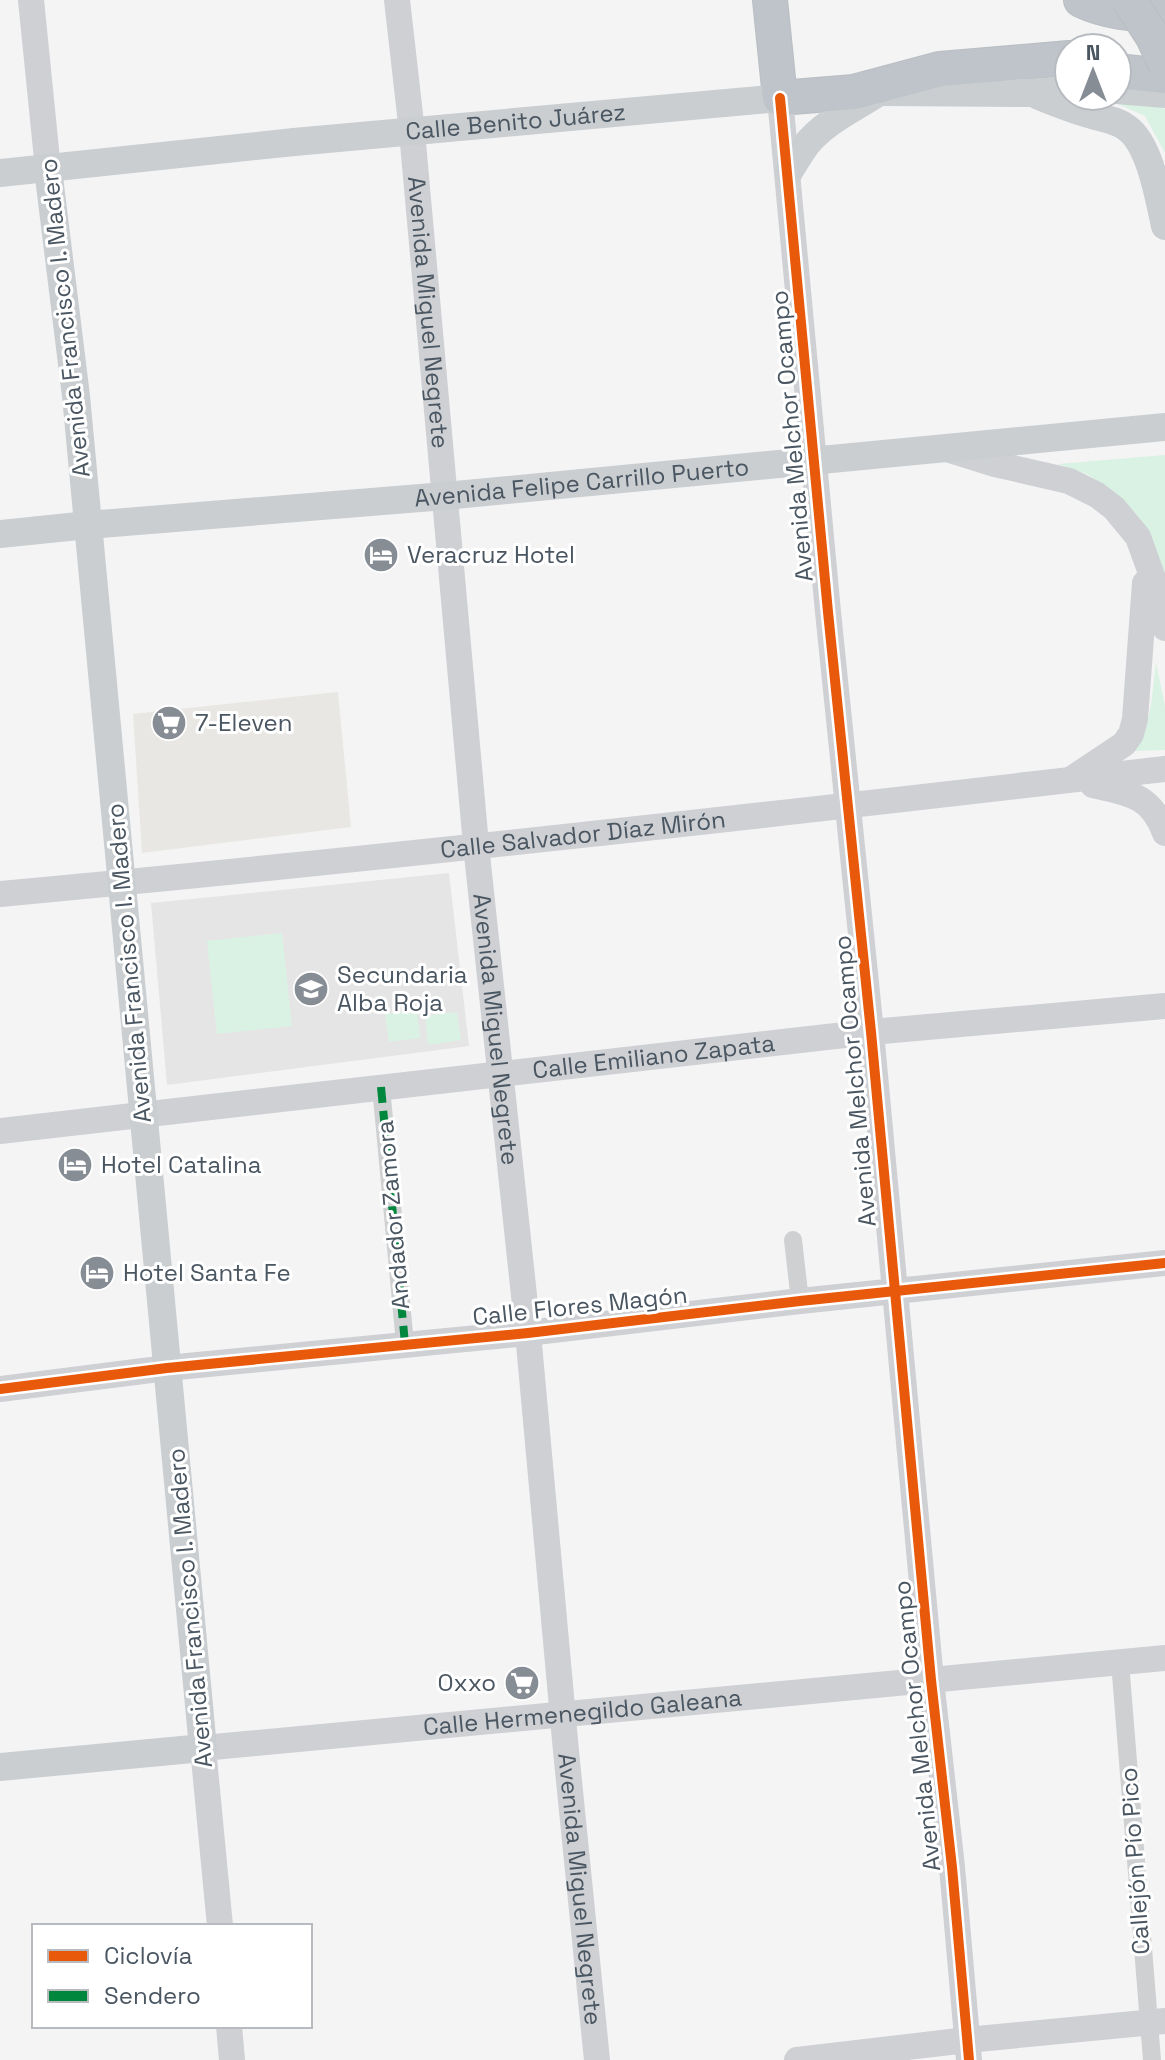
<svg xmlns="http://www.w3.org/2000/svg" width="1165" height="2060" font-family="'Space Grotesk',sans-serif">
<style>
.commercial{fill:#e8e7e3}
.education{fill:#e6e5e6}
.green{fill:#d9f2e3}
.lines{fill:none;stroke-linecap:round;stroke-linejoin:round}
.highway-casing{stroke:#b9bec3;stroke-width:36}
.street{stroke:#ced0d2;stroke-width:18}
.secondary{stroke:#ced0d4;stroke-width:26}
.primary{stroke:#caced1;stroke-width:28}
.highway{stroke:#bec4c9;stroke-width:34}
.highway-bridge-casing{stroke:#b9bec3;stroke-width:36;stroke-linecap:butt}
.highway-bridge{stroke:#bec4c9;stroke-width:34}
.quiet{stroke:#00873e;stroke-width:8;stroke-dasharray:16 8;stroke-linecap:butt}
.cycleway-casing{stroke:#fff;stroke-width:15}
.cycleway{stroke:#e8590c;stroke-width:10}
.labels{text-anchor:middle;stroke-width:6;stroke-linejoin:round;paint-order:stroke}
.street-label{font-size:24px;fill:#4a5661;stroke:#fff}
.poi-label{font-size:24px;fill:#4a5661;stroke:#fff;text-anchor:start}
</style>
<rect width="100%" height="100%" fill="#f4f4f4"/>
<path class="commercial" d="M338,692L351,827L142,853L133,714Z"/>
<path class="education" d="M449,873L469,1046L167,1085L151,903Z"/>
<g class="green">
<path d="M1111,101L1146,102L1165,109V153L1145,116Z"/>
<path d="M1165,455V584L1110,489L1087,474L1058,464Z"/>
<path d="M1156,663L1165,706V750L1135,751C1152,725 1152,693 1156,663Z"/>
<path d="M282,933L292,1026L217,1034L207,941Z"/>
<path d="M417,1011L420,1038L389,1042L385,1014Z"/>
<path d="M457,1012L461,1040L428,1045L425,1016Z"/>
</g>
<g class="lines">
<defs>
<g id="highway">
<path d="M770,0L780,98L854,92L940,69L1069,58"/>
<path d="M1081,0C1108,13 1136,14 1165,16"/>
<path d="M1117,71L1165,76"/>
</g>
</defs>
<use href="#highway" class="highway-casing"/>
<g class="street">
<path d="M381,1087L405,1344"/>
<path d="M793,1240L800,1301"/>
<path d="M1120,1662L1152,2060"/>
</g>
<g class="secondary">
<path d="M31,0L48,169"/>
<path id="s1" d="M397,0L412,132L476,845L528,1333L566,1751L597,2060"/>
<path d="M780,98L828,612L871,1032L931,1680L952,1867L969,2060"/>
<path d="M947,449L995,464L1069,481L1097,495L1114,508L1138,537L1159,595L1165,628"/>
<path d="M1073,778L1124,744L1131,734L1135,719L1145,583"/>
<path d="M1093,785C1129,793 1151,795 1165,833"/>
<path id="s2" d="M0,894C389,858 777,814 1165,769"/>
<path id="s3" d="M0,1131L871,1032L1165,1006"/>
<path d="M0,1389L167,1368L528,1333L800,1301L1165,1263"/>
<path id="s4" d="M220,1926L203,1748L1165,1658"/>
<path d="M229,2026L232,2060"/>
<path d="M797,2060L967,2040L1165,2021"/>
</g>
<g class="primary">
<path d="M1117,90L1165,94"/>
<path d="M882,92L1030,93L1069,90"/>
<path d="M1039,96C1056,103 1074,110 1092,115C1104,119 1117,120 1127,128C1150,144 1159,199 1165,226"/>
<path d="M789,172C794,163 800,154 806,145C824,122 855,108 879,92"/>
<path id="s5" d="M0,173L294,142L780,98"/>
<path id="s6" d="M0,534L88,525L445,496L1165,427"/>
<path d="M0,1767L203,1748L76,396L48,169"/>
</g>
<use href="#highway" class="highway"/>
<defs>
<path id="highway-bridge" d="M1129,0L1153,37L1165,63"/>
</defs>
<use href="#highway-bridge" class="highway-bridge-casing"/>
<use href="#highway-bridge" class="highway-bridge"/>
<path class="quiet" d="M381,1087L405,1344"/>
<defs>
<g id="cycleway">
<path d="M780,98L828,612L871,1032L931,1680L952,1867L969,2060"/>
<path d="M0,1389L167,1368L528,1333L800,1301L1165,1263"/>
</g>
</defs>
<use href="#cycleway" class="cycleway-casing"/>
<use href="#cycleway" class="cycleway"/>
</g>
<defs>
<symbol id="hotel-disc" viewBox="-11 -11 22 22"><circle r="9.5" fill="#868d94" stroke="#fff"/><path d="M-6-4.5h1.5V1H6V5H4.5V3h-9V5H-6ZM-4 0a1.8 1.8 0 1 1 3.6 0ZM.5 0V-2.5h3Q6-2.5 6 0Z" fill="#fff"/></symbol>
<symbol id="supermarket-disc" viewBox="-11 -11 22 22"><circle r="9.5" fill="#868d94" stroke="#fff"/><path d="M-6-5.5h2.5l.6 2H6L4.5 2H-2.5L-4.4-4H-6ZM-1.5 3.2a1.3 1.3 0 1 0 .1 0ZM3 3.2a1.3 1.3 0 1 0 .1 0Z" fill="#fff"/></symbol>
<symbol id="school-disc" viewBox="-11 -11 22 22"><circle r="9.5" fill="#868d94" stroke="#fff"/><path d="M0-5L7-2L0 1L-7-2ZM-4 1L0 2.5L4 1V4Q0 6-4 4Z" fill="#fff"/></symbol>
</defs>
<g fill-rule="evenodd">
<use href="#hotel-disc" x="361" y="535" width="40" height="40"/>
<use href="#supermarket-disc" x="149" y="703" width="40" height="40"/>
<use href="#school-disc" x="291" y="969" width="40" height="40"/>
<use href="#hotel-disc" x="55" y="1145" width="40" height="40"/>
<use href="#hotel-disc" x="77" y="1253" width="40" height="40"/>
<use href="#supermarket-disc" x="502" y="1663" width="40" height="40"/>
</g>
<g class="labels">
<g class="street-label">
<text dy="8" stroke="none"><textPath href="#s5" startOffset="518">Calle Benito Juárez</textPath></text>
<text dy="8" stroke="none"><textPath href="#s1" startOffset="314">Avenida Miguel Negrete</textPath></text>
<text transform="translate(65 318) rotate(-96)" y="8">Avenida Francisco I. Madero</text>
<text transform="translate(792 436) rotate(-95)" y="8">Avenida Melchor Ocampo</text>
<text dy="8" stroke="none"><textPath href="#s6" startOffset="584">Avenida Felipe Carrillo Puerto</textPath></text>
<text dy="8" stroke="none"><textPath href="#s2" startOffset="586">Calle Salvador Díaz Mirón</textPath></text>
<text transform="translate(129 963) rotate(-95)" y="8">Avenida Francisco I. Madero</text>
<text dy="8" stroke="none"><textPath href="#s1" startOffset="1034">Avenida Miguel Negrete</textPath></text>
<text dy="8" stroke="none"><textPath href="#s3" startOffset="658">Calle Emiliano Zapata</textPath></text>
<text transform="translate(855 1081) rotate(-95)" y="8">Avenida Melchor Ocampo</text>
<text transform="translate(393 1215) rotate(-95)" y="8">Andador Zamora</text>
<text transform="translate(580 1306) rotate(-6)" y="8">Calle Flores Magón</text>
<text transform="translate(190 1608) rotate(-95)" y="8">Avenida Francisco I. Madero</text>
<text dy="8" stroke="none"><textPath href="#s4" startOffset="560">Calle Hermenegildo Galeana</textPath></text>
<text transform="translate(917 1726) rotate(-96)" y="8">Avenida Melchor Ocampo</text>
<text transform="translate(1135 1861) rotate(-94)" y="8">Callejón Pío Pico</text>
<text dy="8" stroke="none"><textPath href="#s1" startOffset="1898">Avenida Miguel Negrete</textPath></text>
</g>
<g class="poi-label">
<text x="407" y="563">Veracruz Hotel</text>
<text x="195" y="731">7-Eleven</text>
<text x="337" y="983">Secundaria<tspan x="337" dy="28">Alba Roja</tspan></text>
<text x="101" y="1173">Hotel Catalina</text>
<text x="123" y="1281">Hotel Santa Fe</text>
<text x="496" y="1691" text-anchor="end">Oxxo</text>
</g>
</g>
<rect x="32" y="1924" width="280" height="104" fill="#ffffff" stroke="#b7bbc0" stroke-width="2"/>
<rect x="48" y="1950" width="40" height="12" fill="#e8590c" stroke="#b7bbc0" stroke-width="2"/>
<text x="104" y="1964" font-size="24" fill="#4a5661">Ciclovía</text>
<rect x="48" y="1990" width="40" height="12" fill="#00873e" stroke="#b7bbc0" stroke-width="2"/>
<text x="104" y="2004" font-size="24" fill="#4a5661">Sendero</text>
<g transform="translate(1093 72)"><circle r="38" fill="#ffffff" stroke="#b7bbc0" stroke-width="2"/>
<path d="M0-6L14 30L0 20L-14 30Z" fill="#868d94"/>
<text y="-12" font-size="22" font-weight="bold" text-anchor="middle" fill="#4a5661">N</text>
</g>
</svg>
